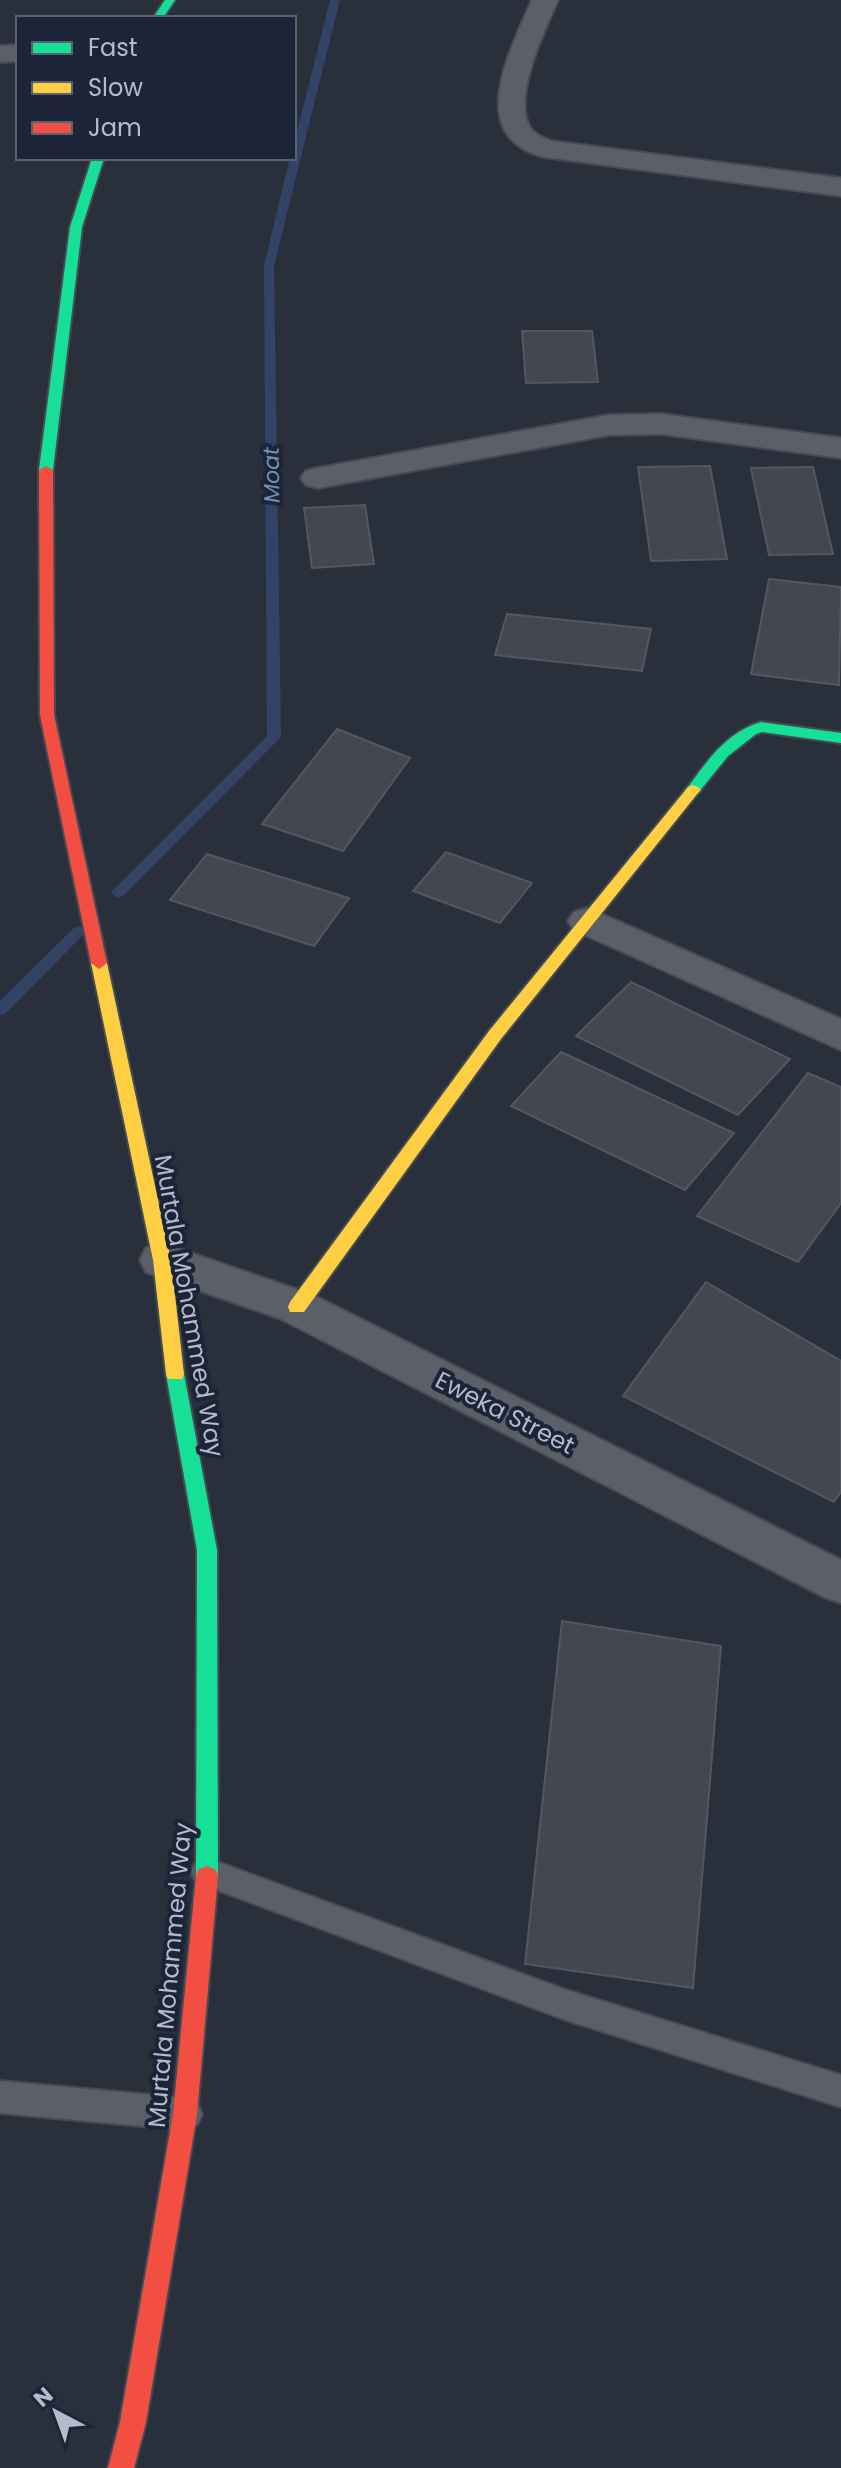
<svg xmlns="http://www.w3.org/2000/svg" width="841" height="2468" font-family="Poppins,sans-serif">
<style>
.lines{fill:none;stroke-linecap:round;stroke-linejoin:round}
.stream{fill:#334365;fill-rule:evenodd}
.building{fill:#424750;stroke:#525862;stroke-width:2}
.lane-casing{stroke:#464b53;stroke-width:4}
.street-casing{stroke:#464b53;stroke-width:4}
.fast-casing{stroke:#464b53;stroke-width:4}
.slow-casing{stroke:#464b53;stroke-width:4}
.jam-casing{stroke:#464b53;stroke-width:4}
.lane{fill:#5b5f68;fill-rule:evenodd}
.street{fill:#5b5f68;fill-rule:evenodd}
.fast{fill:#16e098;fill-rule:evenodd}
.slow{fill:#ffcf43;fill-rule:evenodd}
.jam{fill:#f24e42;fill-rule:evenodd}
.labels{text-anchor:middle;stroke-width:8;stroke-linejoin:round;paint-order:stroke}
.far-water-label{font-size:22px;font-style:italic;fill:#798eb6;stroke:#1c2537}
.street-label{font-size:24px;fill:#b4bbcc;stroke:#1c2537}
</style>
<rect width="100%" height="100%" fill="#2a303b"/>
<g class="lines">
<g class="stream">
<path d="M330,0H340L274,265L281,737L123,896L118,898L111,893L113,890L267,736L264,265L290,158H294V144Z"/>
<path d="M79,926L86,931L84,934L5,1014L0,1015V1001L74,928Z"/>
</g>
</g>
<g class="building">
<path d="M522,331H592L598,382L526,383Z"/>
<path d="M710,466L727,559L651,561L638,467Z"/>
<path d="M813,467L833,554L769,555L751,468Z"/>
<path d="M365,505L374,564L312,568L304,508Z"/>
<path d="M769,579L841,587L839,685L751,674Z"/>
<path d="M507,614L651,629L642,671L495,655Z"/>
<path d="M337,729L410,758L343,851L262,824Z"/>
<path d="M446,852L532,883L500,923L413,891Z"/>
<path d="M207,854L349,898L314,946L170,900Z"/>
<path d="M631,982L790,1059L738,1115L576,1036Z"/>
<path d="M561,1052L734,1133L685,1190L511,1106Z"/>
<path d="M808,1073L841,1087V1203L798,1262L697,1216Z"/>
<path d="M706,1282L841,1361V1492L834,1502L623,1396Z"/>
<path d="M562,1621L721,1646L693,1988L525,1964Z"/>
</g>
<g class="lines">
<defs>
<g id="lane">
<path d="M207,1858L563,1989L841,2075V2107L563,2019L196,1882L191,1872L196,1862Z"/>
<path d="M0,2081L185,2098L197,2103L202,2114L197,2125L185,2130L0,2113Z"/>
</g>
<g id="street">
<path d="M532,0H558C546,28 507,106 534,132C539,136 546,139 551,141L841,178V196L544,157C463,137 511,49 532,0Z"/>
<path d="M18,45V61L0,62V46Z"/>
<path d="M661,414L841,438V458L661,434L609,435L318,488L306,485L301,478L306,471L318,468L609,415Z"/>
<path d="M588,908L841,1019V1050L574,930L568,921L574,912Z"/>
<path d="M162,1243L313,1295L841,1560V1603L824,1597L281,1319L146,1272L140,1260L146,1248Z"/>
</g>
<g id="fast">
<path d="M165,0H175L163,18H153Z"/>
<path d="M92,158H104L82,227L53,470L46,474L39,470L70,227Z"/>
<path d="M761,722L841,733V743L762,732L756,734L728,756L698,793H688L685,790L688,787C708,760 727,732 761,722Z"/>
<path d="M175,1367L182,1369L184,1374L217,1550L218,1876L215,1883L207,1886L199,1883L196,1876L197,1550L166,1374L168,1369Z"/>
</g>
<g id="slow">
<path d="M693,785L698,787L701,790L698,793L501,1039L304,1312H290L288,1307L290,1302L489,1031L688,787Z"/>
<path d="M99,957L107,963L171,1260L184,1374L182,1379H168L166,1374L153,1260L91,963Z"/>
</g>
<g id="jam">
<path d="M46,466L53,470L54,715L107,963L99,969L91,963L40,715L39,470Z"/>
<path d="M207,1866L215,1869L218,1876L197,2114L146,2422L134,2468H108L120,2422L173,2114L196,1876L199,1869Z"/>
</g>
</defs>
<use href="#lane" class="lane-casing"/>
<use href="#street" class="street-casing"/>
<use href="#fast" class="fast-casing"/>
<use href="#slow" class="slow-casing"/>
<use href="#jam" class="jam-casing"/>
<use href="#lane" class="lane"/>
<use href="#street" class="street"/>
<use href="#fast" class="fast"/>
<use href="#slow" class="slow"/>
<use href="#jam" class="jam"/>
</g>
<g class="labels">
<g class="far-water-label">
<text transform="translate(271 475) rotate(-91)" y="8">Moat</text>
</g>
<g class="street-label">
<text transform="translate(189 1306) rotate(80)" y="8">Murtala Mohammed Way</text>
<text transform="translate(505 1413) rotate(27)" y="8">Eweka Street</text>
<text transform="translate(170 1975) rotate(-85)" y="8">Murtala Mohammed Way</text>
</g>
</g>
<rect x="16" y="16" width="280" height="144" fill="#1c2537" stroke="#596173" stroke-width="2"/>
<rect x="32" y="42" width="40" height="12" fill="#16e098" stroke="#596173" stroke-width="2"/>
<text x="88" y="56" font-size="24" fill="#b4bbcc">Fast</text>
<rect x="32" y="82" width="40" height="12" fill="#ffcf43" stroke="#596173" stroke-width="2"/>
<text x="88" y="96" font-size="24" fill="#b4bbcc">Slow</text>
<rect x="32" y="122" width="40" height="12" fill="#f24e42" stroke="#596173" stroke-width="2"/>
<text x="88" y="136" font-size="24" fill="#b4bbcc">Jam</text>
<g transform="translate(56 2412) rotate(319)" stroke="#1c2537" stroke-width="6" paint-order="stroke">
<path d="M0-6L14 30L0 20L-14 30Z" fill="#b4bbcc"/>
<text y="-12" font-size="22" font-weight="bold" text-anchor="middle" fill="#b4bbcc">N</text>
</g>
</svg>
